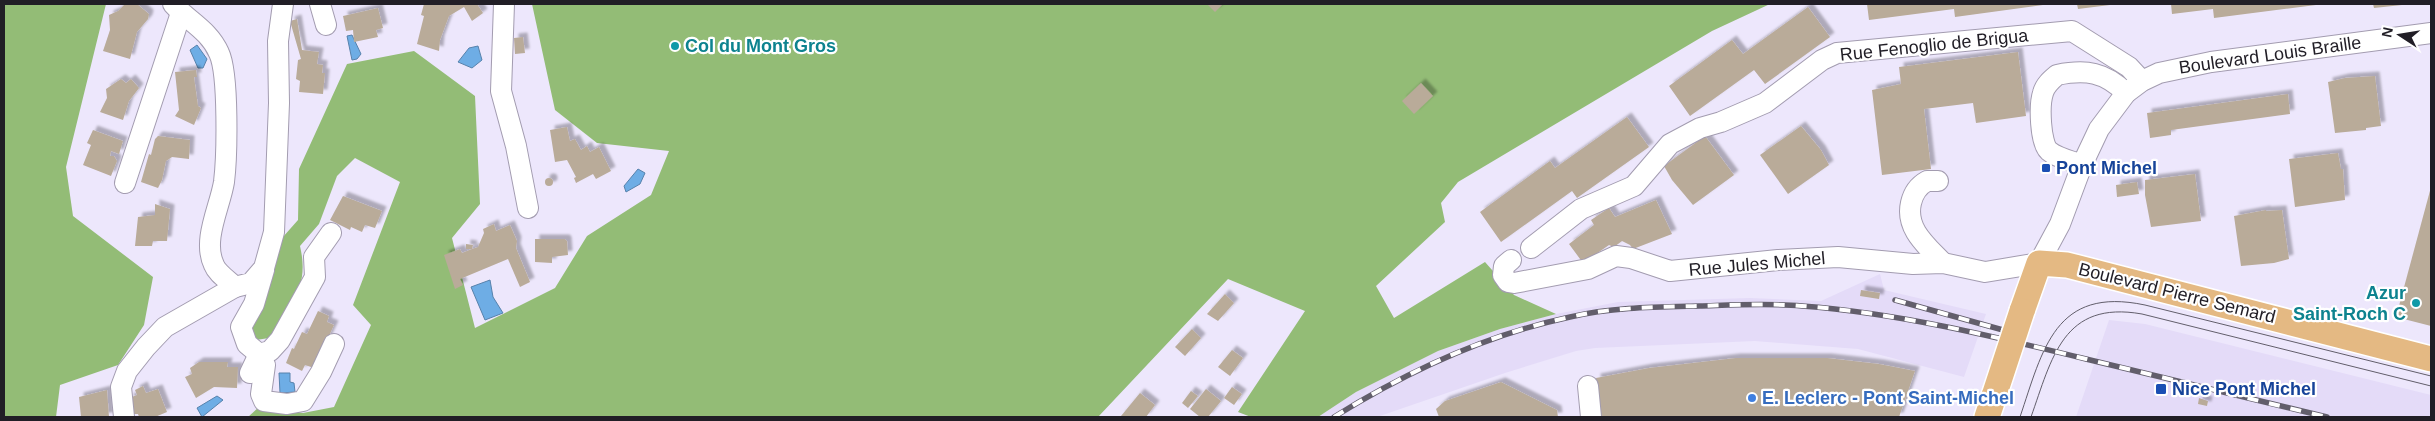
<svg xmlns="http://www.w3.org/2000/svg" width="2435" height="421" font-family="Arial,sans-serif">
<style>
.built{fill:#e4dbf8}
.forest{fill:#93bc76}
.water{fill:#6eade5;stroke:#5782ac}
.building{fill:#b9ab99;filter:url(#shadow)}
.lines{fill:none;stroke-linecap:round;stroke-linejoin:round}
.minor-casing{stroke:#a39cb0;stroke-width:22}
.major-casing{stroke:#fff;stroke-width:28}
.minor{stroke:#fff;stroke-width:20}
.major{stroke:#e4b983;stroke-width:25}
.tram{stroke:#625e6b;stroke-width:1}
.rail-casing{stroke:#625e6b;stroke-width:5.5}
.rail{stroke:#fff;stroke-width:4;stroke-dasharray:11;stroke-linecap:butt}
.major-bridge-casing{stroke:#fff;stroke-width:28;stroke-linecap:butt}
.major-bridge{stroke:#e4b983;stroke-width:25}
.culture-dot{fill:#0f9aa8;stroke:#fff;stroke-width:2}
.transit-dot{fill:#1a4fb4;stroke:#fff;stroke-width:2}
.shop-dot{fill:#3f7fe0;stroke:#fff;stroke-width:2}
.labels{text-anchor:middle;stroke-width:4.5;stroke-linejoin:round;paint-order:stroke}
.street-label{font-size:18px;fill:#211e26;stroke:#fff}
.culture-label{font-size:18px;font-weight:bold;fill:#0d838f;stroke:#fff;text-anchor:start}
.transit-label{font-size:18px;font-weight:bold;fill:#164399;stroke:#fff;text-anchor:start}
.shop-label{font-size:18px;font-weight:bold;fill:#366cbe;stroke:#fff;text-anchor:start}
</style>
<defs>
<filter id="shadow"><feDropShadow dx="4.5" dy="-4.5" stdDeviation="1" flood-color="#0004"/></filter>
</defs>
<rect width="100%" height="100%" fill="#ede7fc"/>
<g class="built">
<path d="M1880,274L1884,290L1986,314L1964,377L1858,349L1755,341L1595,348L1576,351L1505,373L1377,417H1318L1356,392L1438,351L1500,329L1556,314L1618,302L1750,298L1821,301Z"/>
<path d="M2109,320L2145,324L2431,395V417H2076Z"/>
</g>
<g class="forest">
<path d="M4,4H106L66,167L73,216L153,277L144,325L118,365L60,385L56,417H4Z"/>
<path d="M532,4H1770L1712,31L1458,182L1441,203L1445,222L1376,286L1394,318L1485,262L1514,295L1556,314L1500,329L1438,351L1356,392L1318,417H1251L1238,412L1305,311L1228,279L1098,417H248L259,407L303,413L334,407L371,325L353,305L400,182L355,158L337,176L319,224L300,246C310,289 290,304 269,338L256,340L248,332L275,246L298,220L299,169L347,64L414,51L475,96L480,204L452,238L475,328L555,288L587,236L651,195L669,151L597,143L555,110Z"/>
</g>
<g class="water">
<path d="M352,35L361,54L357,59L352,60L347,36Z"/>
<path d="M197,45L207,59L203,68H198L190,50Z"/>
<path d="M478,46L482,60L472,68L458,62L469,48Z"/>
<path d="M638,169L645,173L640,184L626,192L624,186Z"/>
<path d="M490,280L493,297L503,313L485,320L471,287Z"/>
<path d="M279,373H290V382L294,383L295,392L280,393Z"/>
<path d="M217,396L223,400L202,417L197,408Z"/>
</g>
<g class="building">
<path d="M125,4H137L149,14L148,19L137,32L130,59L103,51L110,30L109,15L118,11Z"/>
<path d="M424,4H477L483,13L472,21L464,7L449,16L440,40L439,51L417,44L424,16L421,15Z"/>
<path d="M1207,4H1223L1215,12Z"/>
<path d="M1867,4H2043V5L1955,17L1954,9L1869,20Z"/>
<path d="M2077,4H2110V5L2078,9Z"/>
<path d="M2171,4H2316V5L2214,18L2213,9L2172,14Z"/>
<path d="M2373,4H2402V5L2374,8Z"/>
<path d="M1808,7L1830,37L1765,84L1754,70L1690,116L1669,86L1732,40L1743,54Z"/>
<path d="M378,8L383,28L376,30L378,37L354,42L353,30L346,31L343,16Z"/>
<path d="M297,19L302,50L319,52L317,64L323,65L322,73H325L323,94L299,92L300,81L296,79L298,60L301,59L290,21Z"/>
<path d="M523,37L525,53L515,54L514,38Z"/>
<path d="M2018,52L2026,116L1976,123L1973,103L1924,109L1931,169L1882,175L1872,90L1901,84L1899,67Z"/>
<path d="M196,70L197,77H194L198,106L201,108L194,125L175,116L179,110L175,72Z"/>
<path d="M2375,76L2381,126L2366,128V130L2335,133L2328,82L2345,78Z"/>
<path d="M121,79L126,83L131,79L139,88L129,101L123,120L100,112L107,98L106,89Z"/>
<path d="M1421,83L1433,96L1414,114L1402,101Z"/>
<path d="M2288,94L2290,114L2171,130V135L2150,138L2147,113Z"/>
<path d="M1627,117L1649,147L1577,198L1572,191L1501,242L1480,212L1550,161L1555,168Z"/>
<path d="M1801,126L1821,150L1829,165L1788,194L1760,155Z"/>
<path d="M567,127L570,141L575,139L581,150L587,146L590,152L599,147L611,171L596,179L593,174L576,183L574,178L576,177L567,160L555,162L550,130Z"/>
<path d="M93,130L123,141L119,154L111,151L110,156H114L117,161L111,176L83,165L91,145L87,143Z"/>
<path d="M158,136L190,140L189,159L172,157L166,161L162,180L158,188L141,182L149,154L151,155L155,139Z"/>
<path d="M1705,136L1734,175L1693,205L1672,180L1664,166Z"/>
<path d="M2338,153L2341,169H2343L2345,200L2295,207L2289,159Z"/>
<path d="M2195,174L2201,221L2151,227L2145,195V180Z"/>
<circle cx="549" cy="182" r="4"/>
<path d="M2137,182L2139,194L2117,197L2116,185Z"/>
<path d="M2431,187V326L2396,317Z"/>
<path d="M343,196L382,211L375,228L365,225L362,232L351,227L350,230L330,220Z"/>
<path d="M1656,200L1672,234L1633,249L1630,245L1622,241L1614,247L1609,245L1583,263L1569,244L1594,225L1591,220L1609,208L1615,217Z"/>
<path d="M155,204L170,209L167,241H153L152,246H135L138,217L155,215Z"/>
<path d="M2266,210V211L2282,210L2289,259L2274,263L2241,266L2234,216Z"/>
<path d="M494,224L496,231L510,225L517,241L516,248L530,282L520,287L508,259L460,279L463,285L455,289L444,255L460,249L462,253L472,249H466V244L473,245L472,249L478,247L484,233L483,229Z"/>
<path d="M535,239H565L567,241L568,255L552,257V263L535,262Z"/>
<path d="M1861,290L1880,293L1879,299L1860,296Z"/>
<path d="M1225,294L1234,303L1218,321L1207,314Z"/>
<path d="M318,311L329,316L327,322L334,325L314,368L305,365L302,371L286,363L292,348L294,349L302,332L307,334Z"/>
<path d="M1192,329L1201,338L1185,356L1175,347Z"/>
<path d="M1232,350L1243,358L1230,376L1218,367Z"/>
<path d="M1736,358H1827L1879,364L1915,371L1899,417H1601L1596,378L1649,368Z"/>
<path d="M199,362H228L227,367H238L237,388L214,387L196,398L185,377L192,374L190,368Z"/>
<path d="M1501,382L1557,410L1558,417H1439L1436,409L1445,401Z"/>
<path d="M143,386L146,393L158,389L167,412L155,417H139L138,414H134L129,398L137,395L135,390Z"/>
<path d="M1232,387L1242,394L1234,405L1224,398Z"/>
<path d="M1206,389L1221,401L1208,417H1200L1190,409Z"/>
<path d="M107,390L109,417H81L79,397Z"/>
<path d="M1191,391L1198,396L1188,408L1182,403Z"/>
<path d="M1140,393L1155,405L1146,417H1123L1121,416Z"/>
<path d="M2199,398L2208,401L2207,406L2198,404Z"/>
</g>
<g class="lines">
<defs>
<g id="minor">
<path d="M173,4C188,21 209,30 219,53C229,74 227,158 224,182C220,207 202,240 214,265C217,273 228,280 235,287L251,283L264,268L274,232L279,103L278,41L283,4"/>
<path d="M320,4L326,25"/>
<path d="M504,4L501,91L516,146L528,208"/>
<path d="M2082,165C2072,161 2057,158 2049,151C2040,143 2039,105 2043,93C2045,85 2051,80 2057,75C2086,69 2105,72 2126,93"/>
<path d="M1938,181H1927C1918,186 1913,194 1911,203C1905,229 1927,246 1943,263"/>
<path d="M125,183L181,13"/>
<path d="M1531,248L1581,209L1634,186L1670,144L1700,128L1721,122L1765,103L1822,60L1837,53L2072,31L2129,67L2142,81"/>
<path d="M1511,260L1504,266L1503,275L1508,282L1514,283L1588,269L1616,256L1631,258L1670,271L1778,260L1838,257L1913,264L1943,263L1985,272L2039,263L2060,224L2082,165L2099,129L2126,93L2142,81L2159,73L2211,62L2431,33"/>
<path d="M264,270L254,304L241,327L247,344L259,354L265,365L261,394L264,401L287,404L303,401L321,372L334,344"/>
<path d="M250,373L259,354L270,351L280,340L315,277L314,257L331,233"/>
<path d="M1588,386L1591,417"/>
<path d="M124,417L121,387L127,371L146,347L165,327L235,287"/>
</g>
<g id="major">
<path d="M2022,311L2039,263L2067,265L2431,359"/>
<path d="M1987,417L1995,393"/>
</g>
</defs>
<use href="#minor" class="minor-casing"/>
<use href="#major" class="major-casing"/>
<use href="#minor" class="minor"/>
<use href="#major" class="major"/>
<g class="tram">
<path d="M2020,417C2043,349 2055,286 2145,305L2431,376"/>
<path d="M2031,417C2052,358 2063,300 2142,314L2431,386"/>
</g>
<defs>
<g id="rail">
<path d="M1895,300L2003,330"/>
<path d="M1334,417C1408,371 1485,335 1570,317C1613,307 1656,307 1699,306C1733,305 1768,303 1802,306C1898,313 1992,336 2086,359C2166,378 2246,398 2327,417"/>
</g>
</defs>
<use href="#rail" class="rail-casing"/>
<use href="#rail" class="rail"/>
<defs>
<path id="major-bridge" d="M1995,393L2022,311"/>
</defs>
<use href="#major-bridge" class="major-bridge-casing"/>
<use href="#major-bridge" class="major-bridge"/>
</g>
<g class="culture-dot">
<circle cx="675" cy="46" r="5"/>
<circle cx="2416" cy="303" r="5"/>
</g>
<g class="transit-dot">
<rect x="2041" y="163" width="10" height="10" rx="2.5"/>
<rect x="2155" y="383" width="12" height="12" rx="2.5"/>
</g>
<circle class="shop-dot" cx="1752" cy="398" r="5"/>
<g class="labels">
<g class="street-label">
<text transform="translate(1934 45) rotate(-6)" y="6">Rue Fenoglio de Brigua</text>
<text transform="translate(2270 55) rotate(-8)" y="6">Boulevard Louis Braille</text>
<text transform="translate(1757 264) rotate(-5)" y="6">Rue Jules Michel</text>
<text transform="translate(2177 293) rotate(14)" y="6">Boulevard Pierre Semard</text>
</g>
<g class="culture-label">
<text x="685" y="52">Col du Mont Gros</text>
<text x="2406" y="299" text-anchor="end">Azur<tspan x="2406" dy="21">Saint-Roch C</tspan></text>
</g>
<g class="transit-label">
<text x="2056" y="174">Pont Michel</text>
<text x="2172" y="395">Nice Pont Michel</text>
</g>
<g class="shop-label">
<text x="1762" y="404">E. Leclerc - Pont Saint-Michel</text>
</g>
</g>
<rect width="2435" height="421" fill="none" stroke="#211e26" stroke-width="10"/>
<g transform="translate(2400 35) rotate(282)" stroke="#ffffff" stroke-width="4" paint-order="stroke">
<path d="M0-4L9 19L0 12L-9 19Z" fill="#211e26"/>
<text y="-8" font-size="14" font-weight="bold" text-anchor="middle" fill="#211e26">N</text>
</g>
</svg>
